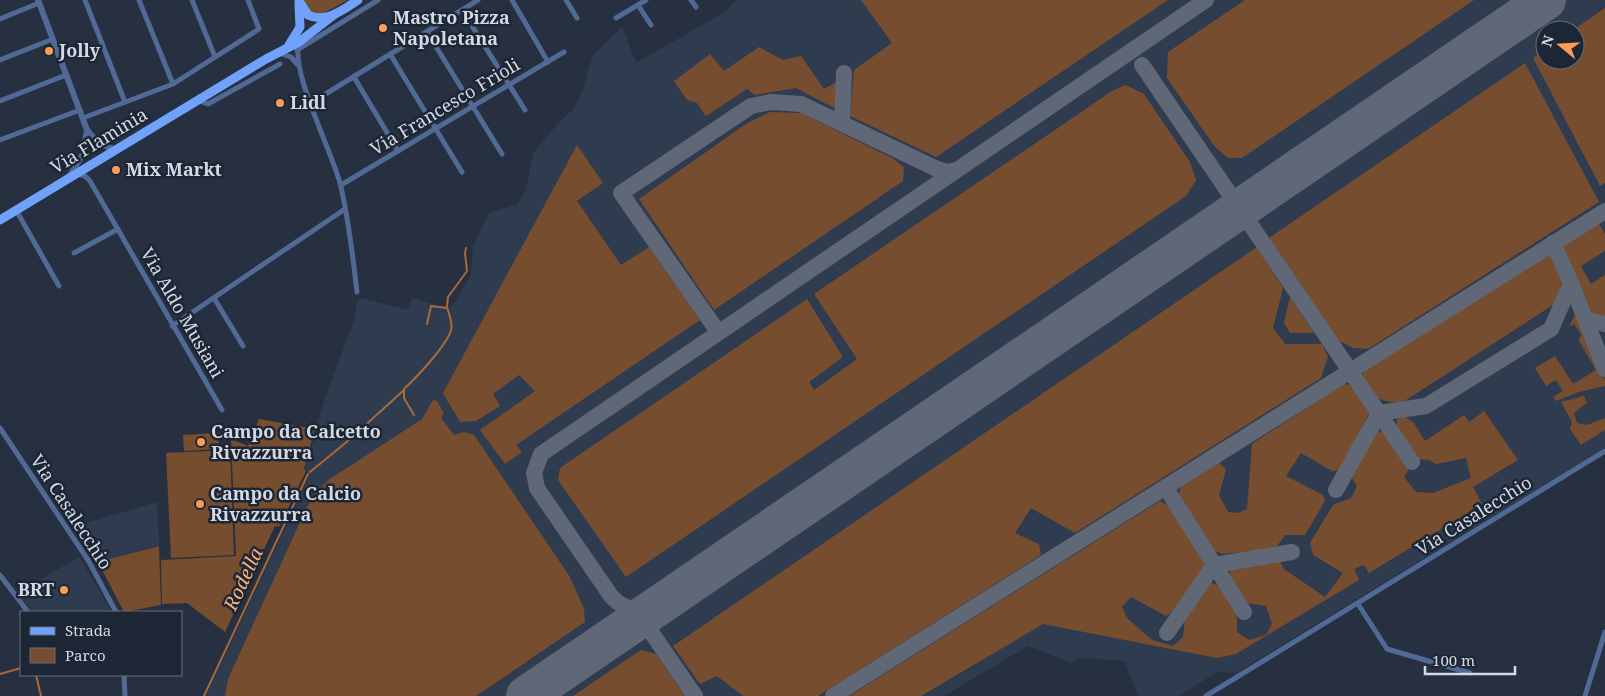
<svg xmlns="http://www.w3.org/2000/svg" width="1605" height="696" font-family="'Noto Serif',serif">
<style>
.built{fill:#2f3c50;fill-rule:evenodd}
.green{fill:#774d2f}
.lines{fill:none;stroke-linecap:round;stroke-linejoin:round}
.stream{stroke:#aa6938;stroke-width:2}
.taxiway{stroke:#606877;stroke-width:16}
.runway{stroke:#606877;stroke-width:40}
.minor{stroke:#516a95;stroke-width:5}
.tertiary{stroke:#516a95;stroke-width:6}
.primary{stroke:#70a2fb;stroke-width:9}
.poi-dot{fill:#fd9c55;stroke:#1d2635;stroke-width:2}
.labels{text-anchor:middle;stroke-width:5;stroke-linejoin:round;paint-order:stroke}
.poi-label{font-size:18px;font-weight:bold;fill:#d4dae5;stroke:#1d2635;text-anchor:start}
.street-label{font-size:18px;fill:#d4dae5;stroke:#1d2635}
.water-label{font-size:19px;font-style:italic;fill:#f7ae7b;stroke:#1d2635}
</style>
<rect width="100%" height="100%" fill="#263040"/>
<g class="built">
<path d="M737,0H1605V448L1236,673L1217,672L1179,696H1138L1124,661L1080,658L1071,663L1028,646L944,696H206L310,475L305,469L326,395L354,320L357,302L360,298L408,310L412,298L443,307L453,306L471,274L473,245L489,213L517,204L526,190L533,153L557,125L573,109L582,94L592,57L622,27L636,63L725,12ZM1545,30H1575V60H1545Z"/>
<path d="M157,502L159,545L98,562L73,527Z"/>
<path d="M79,557L112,612H34L21,599L17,593Z"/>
</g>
<g class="green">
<path d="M303,0H348L320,15L310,12Z"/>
<path d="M861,0H1168L936,157L850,116L854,70L892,43Z"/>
<path d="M1245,0H1474L1242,158H1228L1215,147L1167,78L1168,52Z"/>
<path d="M1605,8V183L1600,186L1533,58L1545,49V60H1575L1573,30Z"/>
<path d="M759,47L783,60L801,56L824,89L838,81L836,109L796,88L755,95L747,89L706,116L697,103L687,100L674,81L710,54L724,71Z"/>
<path d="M1525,63L1599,202L1368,349L1353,348L1339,341L1269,238Z"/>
<path d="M1126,85L1144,94L1190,162L1196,180L1186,196L626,577L558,480L560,468L807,299L843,357L809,382L814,390L857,359L814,294L1112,91Z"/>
<path d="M770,112L801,113L892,158L904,167L903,181L714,310L639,199L746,124Z"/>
<path d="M577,145L603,183L577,201L621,265L649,247L700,320L516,445L522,452L505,464L480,430L535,391L519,375L493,394L500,406L476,421L460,422L443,393Z"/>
<path d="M1598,222L1605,234V251L1581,266L1591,284L1605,275V318L1593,316L1562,249L1567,242Z"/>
<path d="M1257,247L1283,288L1273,328L1285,344H1322L1328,357L1321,378L1075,533L1031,508L1015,533L1039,544L1041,555L818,696H743L717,676L700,684L673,646Z"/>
<path d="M1547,255L1553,257L1563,277L1556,303L1403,402C1382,404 1362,395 1363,371Z"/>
<path d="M1290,297L1314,333H1290L1284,323Z"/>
<path d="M1575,315L1579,316L1605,380V386L1579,392L1556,401L1553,397L1563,391L1556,380L1546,386L1535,368L1555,356L1573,384L1596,370L1579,341L1581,334L1574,324L1571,326L1570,324Z"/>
<path d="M1343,384L1351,385L1369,413L1340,470L1332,471L1301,453L1286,476L1323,495L1325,501L1305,535H1285L1275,549L1223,554L1213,550L1178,497L1181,486L1219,462L1226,470L1219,495L1228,512L1238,513L1247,509L1252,444Z"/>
<path d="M1584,396L1587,403L1574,413L1577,423L1587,425L1605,418V430L1581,445L1570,429L1572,422L1561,402Z"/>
<path d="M433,400L437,401L444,413L441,418L454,435L464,432L474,435L570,577L584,609L585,622L476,696H225L228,679L307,507L318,490L330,479L422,419Z"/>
<path d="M1484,411L1518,460L1473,487L1482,504L1369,573L1364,565L1354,569L1359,580L1236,654L1217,658L1043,624L921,696H849L1160,501L1168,506L1205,558V568L1175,610L1166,616L1131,597L1122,607L1127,618L1152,640L1173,646L1183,637L1185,619L1211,583L1221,586L1237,613V632L1249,640L1266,635L1272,624L1266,606L1246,603L1230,579V570L1236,564L1279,560L1284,569L1325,597L1343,573L1313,555L1310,543L1333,505L1351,498L1357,486L1350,474L1373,436L1379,431L1387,436L1409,469L1404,477L1416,492L1433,493L1471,478L1466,458L1436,464L1429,460L1417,459L1396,426L1397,419L1404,416L1414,423L1425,441L1464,415L1469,422Z"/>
<path d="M259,419L315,429L304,469L306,471L279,527L275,526L225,632L187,603L162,604L161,560L236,556L231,439L248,446Z"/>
<path d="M218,433L219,449L184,451L183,435Z"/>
<path d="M230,450L234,555L171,558L166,453Z"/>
<path d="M159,546L161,605L124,612L98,562Z"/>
<path d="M641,650L656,654L685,696H573Z"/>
</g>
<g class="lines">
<g class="stream">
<path d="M447,306L448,297L467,271L465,253L466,248"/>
<path d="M427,324L431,306L447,308"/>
<path d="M414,415L404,398V389C416,378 447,345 451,330C453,322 449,315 447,307"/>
<path d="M310,472L349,440L404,390"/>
<path d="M0,674L21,668"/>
<path d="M36,675L41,696"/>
<path d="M204,696L308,474"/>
</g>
<g class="taxiway">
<path d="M1142,65L1412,462"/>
<path d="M842,123L844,73"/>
<path d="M1571,283L1605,369"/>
<path d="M1586,320L1605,324"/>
<path d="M714,326L621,193L751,106L771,102L801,104L937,169L947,172L956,170"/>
<path d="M1166,488L1244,612"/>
<path d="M1336,490L1379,413L1426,406L1551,329L1571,283L1553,243"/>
<path d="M662,603C642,611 626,613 611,596L537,488L534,473L541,454L1206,0"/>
<path d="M657,606L648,617L649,629L695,696"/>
<path d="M1167,633L1214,565L1292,552"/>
<path d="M833,696L1605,211"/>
</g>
<path class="runway" d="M526,696L1546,0"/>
<g class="minor">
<path d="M85,0L125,102"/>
<path d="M139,0L173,84"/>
<path d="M192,0L215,57"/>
<path d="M512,0L548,62"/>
<path d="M566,0L577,18"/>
<path d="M691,0L696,7"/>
<path d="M638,5L651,25"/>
<path d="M462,10L525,110"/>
<path d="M616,18L646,0"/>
<path d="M0,19L39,3"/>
<path d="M427,32L502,154"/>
<path d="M299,42C290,73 333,152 341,187C349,222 353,257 357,292"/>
<path d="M297,50L378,0"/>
<path d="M279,53L291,57L297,64"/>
<path d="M390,54L462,172"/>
<path d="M0,60L53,39"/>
<path d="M354,77L398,151"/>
<path d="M0,101L66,75"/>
<path d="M199,101L208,104L280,64"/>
<path d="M311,103L478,0"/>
<path d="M83,118L173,84L259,29L248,0"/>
<path d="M0,140L80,110"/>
<path d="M78,174L85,176L90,181L222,410"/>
<path d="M341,185L564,52"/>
<path d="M16,210L59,286"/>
<path d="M74,253L118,229"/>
<path d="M214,298L243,346"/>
<path d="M172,326L345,209"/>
<path d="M0,428L88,560L116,612"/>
<path d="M0,575L28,612"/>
<path d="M1358,604L1387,649L1470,673"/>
<path d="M124,675L125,696"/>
<path d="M1206,696L1605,451"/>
<path d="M1585,696L1605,632"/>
</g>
<g class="tertiary">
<path d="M38,0L87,130L98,143L116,150"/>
<path d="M69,177L83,154L87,130"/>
</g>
<g class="primary">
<path d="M299,1L308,15C326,24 344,9 358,0"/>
<path d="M289,45L300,27L299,4"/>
<path d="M0,220L266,59L299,42L335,14"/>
</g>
</g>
<g class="poi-dot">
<circle cx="383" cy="28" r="5"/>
<circle cx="49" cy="51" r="5"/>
<circle cx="280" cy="103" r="5"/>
<circle cx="116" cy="170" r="5"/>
<circle cx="201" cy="442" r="5"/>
<circle cx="200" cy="504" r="5"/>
<circle cx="64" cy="590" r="5"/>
</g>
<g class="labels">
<g class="poi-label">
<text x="393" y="24">Mastro Pizza<tspan x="393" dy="21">Napoletana</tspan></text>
<text x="59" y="57">Jolly</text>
<text x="290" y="109">Lidl</text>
<text x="126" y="176">Mix Markt</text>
<text x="211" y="438">Campo da Calcetto<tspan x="211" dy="21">Rivazzurra</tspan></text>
<text x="210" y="500">Campo da Calcio<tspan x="210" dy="21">Rivazzurra</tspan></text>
<text x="54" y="596" text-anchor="end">BRT</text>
</g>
<g class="street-label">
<text transform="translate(445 107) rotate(-31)" y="6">Via Francesco Frioli</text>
<text transform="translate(99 141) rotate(-31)" y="6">Via Flaminia</text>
<text transform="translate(182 313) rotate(60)" y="6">Via Aldo Musiani</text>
<text transform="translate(71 512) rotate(57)" y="6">Via Casalecchio</text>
<text transform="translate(1474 516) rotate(-32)" y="6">Via Casalecchio</text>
</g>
<g class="water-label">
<text transform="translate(243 579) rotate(-65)" y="7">Rodella</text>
</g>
</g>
<rect x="20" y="611" width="162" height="65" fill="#1d2635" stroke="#666e7b"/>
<rect x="30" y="627" width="25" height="8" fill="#70a2fb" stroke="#666e7b"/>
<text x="65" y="636" font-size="15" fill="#d4dae5">Strada</text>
<rect x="30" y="648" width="25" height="15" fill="#774d2f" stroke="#666e7b"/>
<text x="65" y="661" font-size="15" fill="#d4dae5">Parco</text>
<g transform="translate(1560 45) rotate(288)"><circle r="24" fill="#1d2635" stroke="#666e7b"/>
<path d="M0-4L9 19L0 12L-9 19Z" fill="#fd9c55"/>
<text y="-8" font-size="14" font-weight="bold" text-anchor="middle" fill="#d4dae5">N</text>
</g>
<path d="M1425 666v8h90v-8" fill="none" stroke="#d4dae5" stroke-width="2.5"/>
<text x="1432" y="666" font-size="15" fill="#d4dae5" stroke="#1d2635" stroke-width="4" paint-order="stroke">100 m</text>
</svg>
